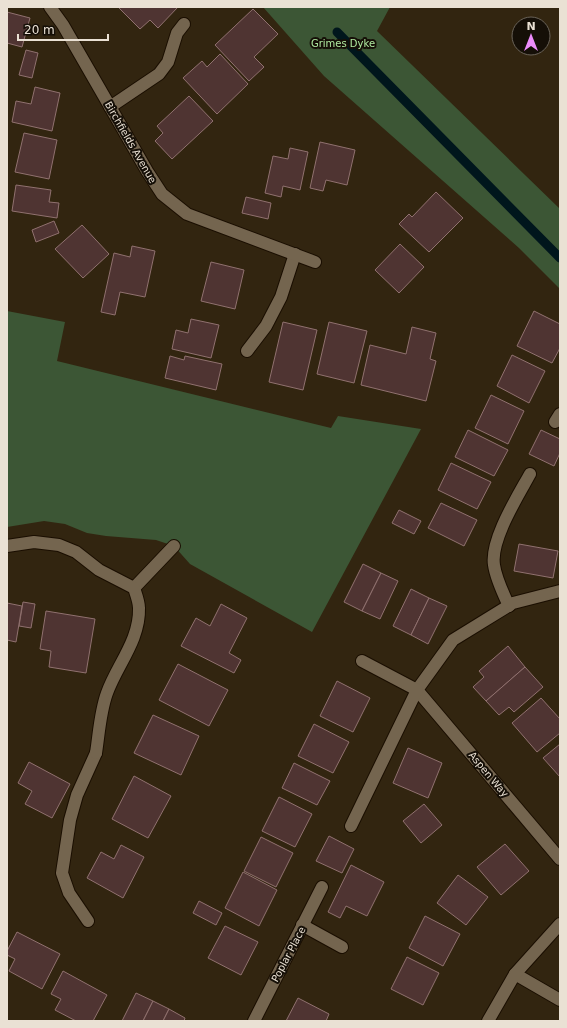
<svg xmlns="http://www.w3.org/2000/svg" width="567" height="1028" font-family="'DejaVu Sans',sans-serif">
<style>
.green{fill:#3c5635}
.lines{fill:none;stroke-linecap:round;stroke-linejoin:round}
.stream{stroke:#00161c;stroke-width:9}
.building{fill:#4f3432;stroke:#90716f}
.lane-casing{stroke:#1a0e00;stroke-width:14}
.street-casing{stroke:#1a0e00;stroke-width:14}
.lane{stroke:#74654f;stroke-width:12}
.street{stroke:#74654f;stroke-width:12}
.labels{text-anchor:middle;stroke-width:4;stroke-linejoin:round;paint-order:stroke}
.park-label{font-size:10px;fill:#afeaa0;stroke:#150f07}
.street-label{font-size:10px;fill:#eae1d4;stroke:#150f07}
</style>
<rect width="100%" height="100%" fill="#322510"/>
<g class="green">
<path d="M263,7H390L377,31L560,209V289L519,248L324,76Z"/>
<path d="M7,311L65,322L57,361L331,428L338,416L421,429L312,632L190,564L174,546L156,540L106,536L87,533L65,524L44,521L7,527Z"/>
</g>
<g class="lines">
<path class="stream" d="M337,32L560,258"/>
</g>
<g class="building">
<path d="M118,7H178L158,28L150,20L140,29Z"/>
<path d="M253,9L278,34L254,57L264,67L249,81L215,45Z"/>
<path d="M7,12L30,18L22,47L7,43Z"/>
<path d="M26,50L38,53L32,78L19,75Z"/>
<path d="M220,54L248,84L217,114L183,78L202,61L207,67Z"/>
<path d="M35,87L60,93L52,131L12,122L16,101L31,104Z"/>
<path d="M189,96L213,121L172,159L155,141L163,133L157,126Z"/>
<path d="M24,133L57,140L49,179L15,172Z"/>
<path d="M320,142L355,150L347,185L326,180L323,191L310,188Z"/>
<path d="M290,148L308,152L300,190L283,186L281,197L265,193L273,156L288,159Z"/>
<path d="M16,185L51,190L49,202L59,203L57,218L12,211Z"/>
<path d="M436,192L463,218L429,252L399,224L409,214L412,217Z"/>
<path d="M246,197L271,203L268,219L242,213Z"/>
<path d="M54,221L59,233L36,242L32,230Z"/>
<path d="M82,225L109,254L83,278L55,249Z"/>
<path d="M400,244L424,267L399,293L375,270Z"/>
<path d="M132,246L155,251L145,297L120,292L115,315L101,312L114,253L130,257Z"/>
<path d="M211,262L244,270L235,309L201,301Z"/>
<path d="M534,311L560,324V348L552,363L517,346Z"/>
<path d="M191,319L219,325L211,358L172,349L176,330L188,333Z"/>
<path d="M283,322L317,330L303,390L269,382Z"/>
<path d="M329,322L367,331L354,383L317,374Z"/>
<path d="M412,327L436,333L430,359L436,361L426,401L361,385L370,345L406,354Z"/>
<path d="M512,355L545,371L529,403L497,386Z"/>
<path d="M170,356L184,360L185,356L222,364L216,390L165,378Z"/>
<path d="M491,395L524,411L508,444L475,428Z"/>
<path d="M468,430L508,450L494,476L455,457Z"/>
<path d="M541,430L560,439V453L554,466L529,454Z"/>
<path d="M451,463L491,482L477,509L438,490Z"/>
<path d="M441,503L477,520L464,546L428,528Z"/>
<path d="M399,510L421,521L414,534L392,523Z"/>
<path d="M519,544L558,551L553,578L514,571Z"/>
<path d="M363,564L381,573L362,611L344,602Z"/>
<path d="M381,573L398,581L380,619L362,611Z"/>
<path d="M411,589L429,598L411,635L393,626Z"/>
<path d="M429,598L447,606L428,644L411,635Z"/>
<path d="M23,602L35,604L31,628L19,626Z"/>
<path d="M7,603L22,606L16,642L7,640Z"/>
<path d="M221,604L247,618L229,653L241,660L234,673L181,646L196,618L210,626Z"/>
<path d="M46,611L95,619L86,673L49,667L51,651L40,649Z"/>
<path d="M508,646L525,667L486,701L473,687L484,677L479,671Z"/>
<path d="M178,664L228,690L209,726L159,700Z"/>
<path d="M525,667L543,687L514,712L509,707L499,715L486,701Z"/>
<path d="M337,681L370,698L353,732L320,716Z"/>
<path d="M541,698L560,719V733L537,752L512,723Z"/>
<path d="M153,715L199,736L181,775L134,753Z"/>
<path d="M314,724L349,742L333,773L298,756Z"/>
<path d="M560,744V777L543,758Z"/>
<path d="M408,748L442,763L428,798L393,783Z"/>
<path d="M29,762L70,784L52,818L25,804L32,791L18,783Z"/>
<path d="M294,763L330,781L317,805L282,788Z"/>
<path d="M134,776L171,796L148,838L112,819Z"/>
<path d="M279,797L312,814L295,847L262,831Z"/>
<path d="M424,804L442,825L421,843L403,821Z"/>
<path d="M329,836L354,849L342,873L316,861Z"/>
<path d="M261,837L293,853L276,887L244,871Z"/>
<path d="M505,844L529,871L501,895L477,867Z"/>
<path d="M121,845L144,857L123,898L87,878L101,852L114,859Z"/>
<path d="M351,865L384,882L367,916L346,906L340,918L328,912Z"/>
<path d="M243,872L277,890L259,926L225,908Z"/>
<path d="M458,875L488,897L466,925L437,903Z"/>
<path d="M199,901L222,913L216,925L193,913Z"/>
<path d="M425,916L460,934L443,966L409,948Z"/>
<path d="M225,926L258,942L241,975L208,958Z"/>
<path d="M17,932L60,954L42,989L9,971L15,959L7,955V951Z"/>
<path d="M407,957L439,973L423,1005L391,989Z"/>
<path d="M63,971L107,995L93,1021H76L55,1010L61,999L51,994Z"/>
<path d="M136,993L153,1001L143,1021H122Z"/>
<path d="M298,998L329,1014L326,1021H286Z"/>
<path d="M153,1001L169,1009L163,1021H143Z"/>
<path d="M169,1009L185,1018L184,1021H163Z"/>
</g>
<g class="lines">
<defs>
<g id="lane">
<path d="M110,107L159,74L168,62L177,33L184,24"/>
<path d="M247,351L266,326L281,297L295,254"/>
<path d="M555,422L560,414"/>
<path d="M134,588L174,546"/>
<path d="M509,606C503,593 496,579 494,565C490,540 518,496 530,474"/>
<path d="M88,921L69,893L62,873L70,820L77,795L96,753"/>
</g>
<g id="street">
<path d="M50,7L63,25L147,171L162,194L187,214L315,262"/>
<path d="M7,546L34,542L59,545L76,552L99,570L134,588C136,594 139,602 139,608C140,640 117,665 107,693C100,712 99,734 96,753"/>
<path d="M560,591L513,603L453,640L417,690L560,859"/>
<path d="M351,826L417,690L362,661"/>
<path d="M302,925L342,947"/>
<path d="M515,974L560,1000"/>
<path d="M254,1021L322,887"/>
<path d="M488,1021L515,974L560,924"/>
</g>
</defs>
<use href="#lane" class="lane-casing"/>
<use href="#street" class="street-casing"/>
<use href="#lane" class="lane"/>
<use href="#street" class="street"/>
</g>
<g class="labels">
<g class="park-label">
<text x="343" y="47">Grimes Dyke</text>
</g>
<g class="street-label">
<text transform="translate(131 142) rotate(60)" y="4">Birchfields Avenue</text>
<text transform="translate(489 774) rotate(50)" y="4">Aspen Way</text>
<text transform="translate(288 954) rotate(-62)" y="4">Poplar Place</text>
</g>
</g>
<rect width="567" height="1028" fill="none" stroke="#eae1d4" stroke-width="16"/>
<g transform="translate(531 36)"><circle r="19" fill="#150f07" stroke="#6a6359"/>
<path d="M0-3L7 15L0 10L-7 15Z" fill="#ec8cfb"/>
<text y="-6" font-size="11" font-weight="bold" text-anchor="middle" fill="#eae1d4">N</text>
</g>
<path d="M18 34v6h90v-6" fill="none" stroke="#eae1d4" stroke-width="2"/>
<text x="24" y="34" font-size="12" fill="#eae1d4" stroke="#150f07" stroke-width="3" paint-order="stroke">20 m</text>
</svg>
